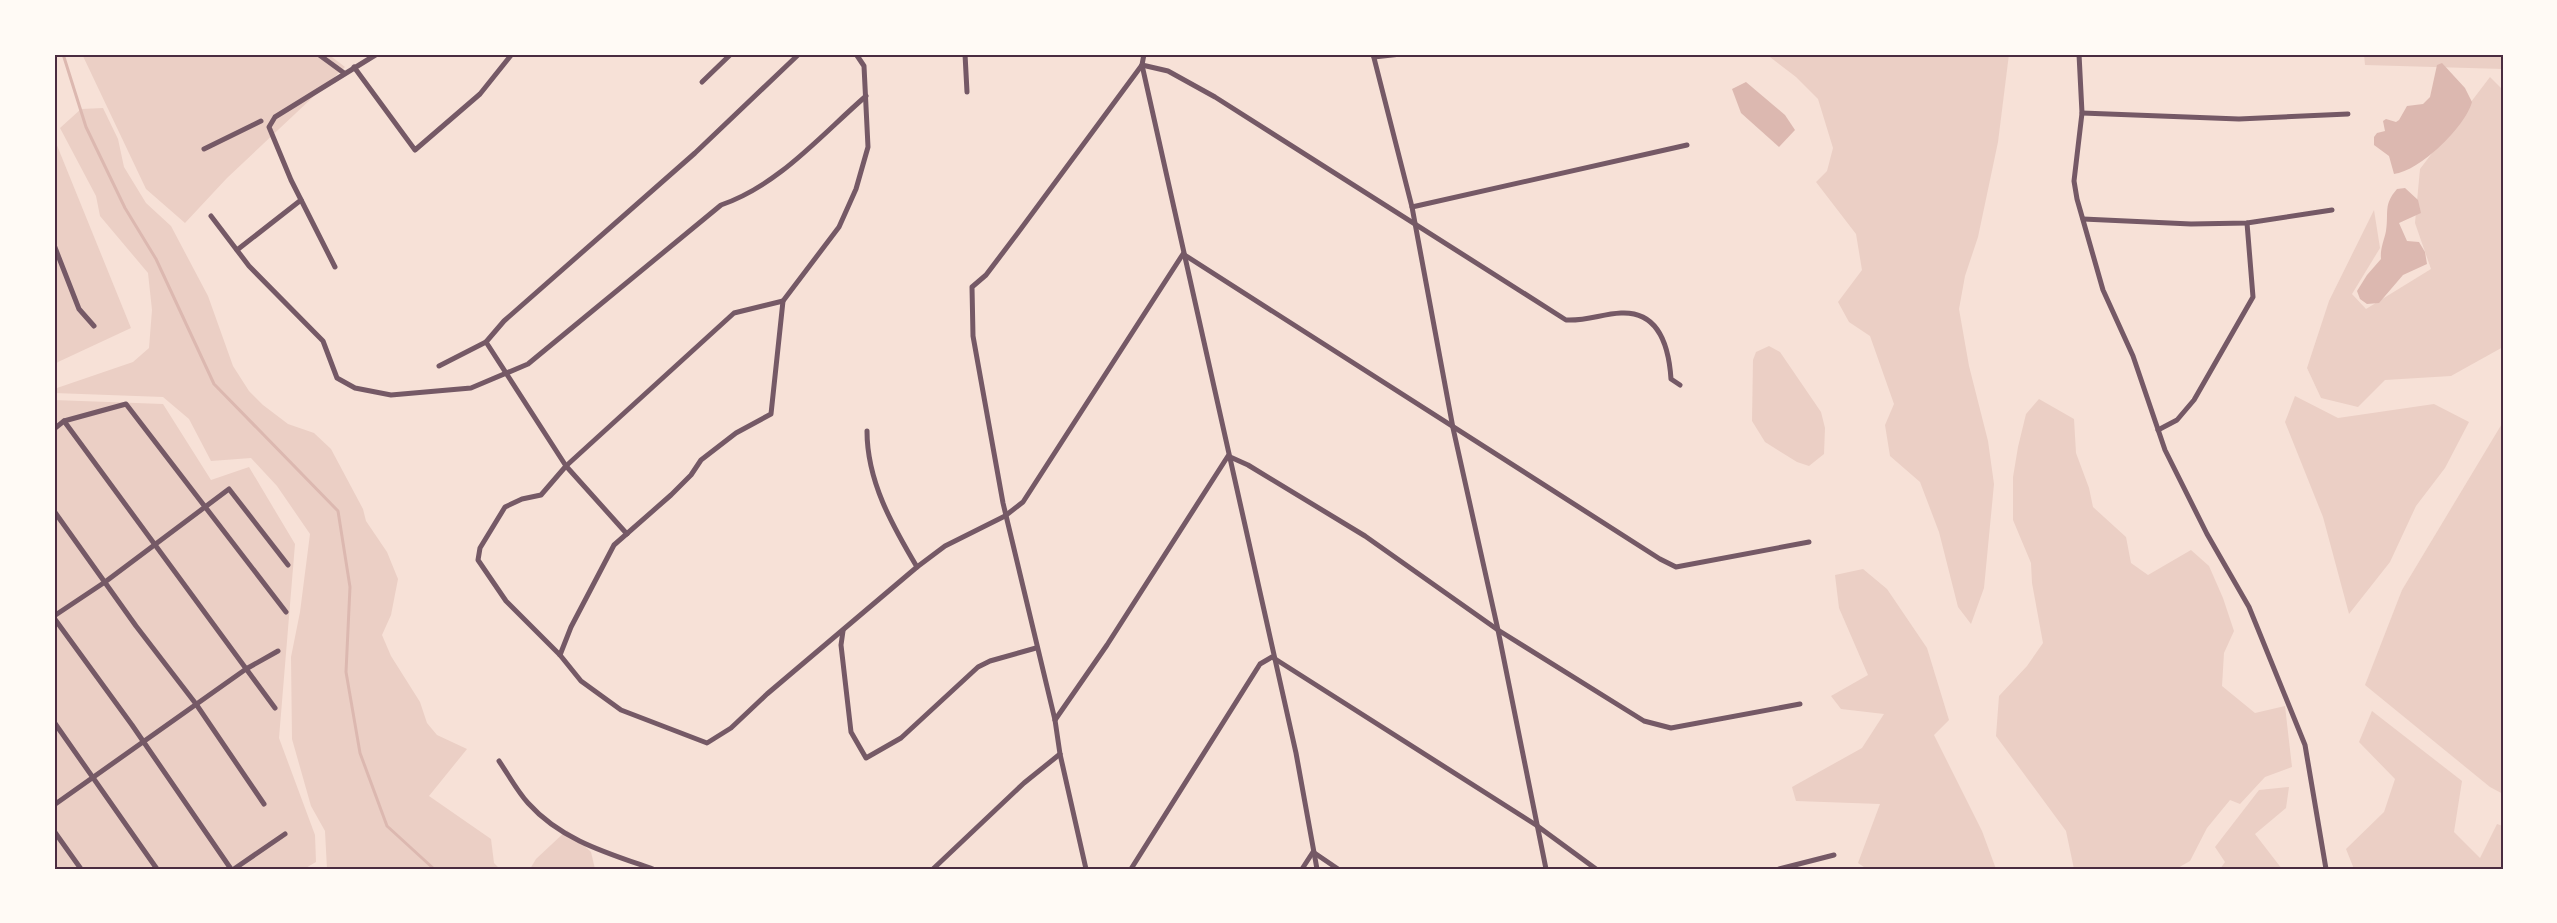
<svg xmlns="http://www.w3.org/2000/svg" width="2557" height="923" font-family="'DM Sans',sans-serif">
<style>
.green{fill:#ebcfc5}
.water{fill:#dcb8b0}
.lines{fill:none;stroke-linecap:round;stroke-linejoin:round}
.stream{stroke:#dcb8b0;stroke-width:3}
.minor{stroke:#755966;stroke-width:5}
.neatline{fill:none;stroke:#4a2c40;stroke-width:2}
</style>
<rect width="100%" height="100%" fill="#f7e1d7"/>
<g class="green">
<path d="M82,54H328L345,67L227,178L185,223L146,189Z"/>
<path d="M1766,54H2009L1998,142L1978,237L1965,276L1959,309L1969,366L1988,441L1994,484L1984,588L1971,624L1958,607L1939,532L1920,482L1890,456L1885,425L1894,404L1870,336L1849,322L1838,302L1862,270L1856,234L1816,182L1827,171L1833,148L1818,99L1796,77Z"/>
<path d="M2364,54H2503V69L2365,65Z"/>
<path d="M2490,77L2503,90V347L2451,376L2385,380L2358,407L2321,398L2307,368L2329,301L2374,210L2380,248L2352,294L2366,309L2431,269L2415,223L2420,169Z"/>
<path d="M103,108L118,139L124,167L146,203L171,226L208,296L233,366L249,391L263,405L288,424L314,433L331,449L363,509L366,521L387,552L398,579L391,615L382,635L391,656L420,702L427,723L437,735L467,749L429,796L491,839L494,863L500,869H327L325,831L311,806L292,739L291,657L300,612L310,534L277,486L251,458L211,461L189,419L163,397L54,393V389L133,362L149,348L152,310L148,273L100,216L96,196L60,128L81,109Z"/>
<path d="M54,138L131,328L58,362L54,366Z"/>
<path d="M1769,346L1780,352L1821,412L1825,428L1824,454L1809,466L1797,462L1765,442L1752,421L1753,360L1756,352Z"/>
<path d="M2295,396L2338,418L2434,404L2469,422L2445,468L2416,506L2390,562L2349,614L2323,517L2285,422Z"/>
<path d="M2039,399L2074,419L2076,453L2089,488L2093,507L2126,537L2131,563L2148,575L2191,550L2209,566L2223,598L2234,631L2224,653L2222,686L2255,713L2285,706L2292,767L2265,777L2240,804L2230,800L2207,828L2190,861L2176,869H2074L2066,831L1996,736L1999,696L2027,666L2043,643L2032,583L2031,563L2013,520V477L2018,447L2026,414Z"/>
<path d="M54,400L163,404L211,480L249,467L295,544L279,738L315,835L316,862L304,869H54Z"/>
<path d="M2503,422V794L2490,787L2365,685L2402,590Z"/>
<path d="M1863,569L1887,589L1927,648L1949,720L1934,735L1982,831L1996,869H1867L1858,863L1880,804L1796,801L1792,787L1862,748L1884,714L1841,709L1831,696L1868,675L1839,608L1835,575Z"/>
<path d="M2372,711L2462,781L2454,832L2480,858L2497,824L2503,826V869H2354L2346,849L2384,812L2395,779L2359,742Z"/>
<path d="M2289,787L2286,808L2255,834L2282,869H2220L2225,862L2215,847L2259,790Z"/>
<path d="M567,830L591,852L595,869H530L536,859Z"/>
</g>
<g class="water">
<path d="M2442,63L2465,88L2472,102C2465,127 2420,171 2394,174L2389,156L2374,145V137L2377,133L2385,131L2383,121L2386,119L2396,122L2399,120L2407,106L2423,104L2430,97L2437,65Z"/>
<path d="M1746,82L1785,115L1795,130L1779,147L1741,113L1732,89Z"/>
<path d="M2405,188L2418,200L2421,213L2399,223L2407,241L2419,242L2425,252L2427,264L2403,275L2379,303L2367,304L2360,299L2357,291L2367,275L2381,259C2380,248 2384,241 2386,231C2389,212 2383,205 2397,189Z"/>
</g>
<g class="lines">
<path class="stream" d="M63,54L86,127L125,208L156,259L214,384L338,511L350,587L346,672L360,753L387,826L434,869"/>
<g class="minor">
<path d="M318,54L344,73"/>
<path d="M965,54L967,92"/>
<path d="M1144,54L1142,65L1296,753L1317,869"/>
<path d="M1373,54L1412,207L1453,428L1498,630L1546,869"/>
<path d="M2079,54L2082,113L2074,181L2077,199L2103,290L2133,356L2165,450L2207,534L2249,607L2305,745L2326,869"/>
<path d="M1374,57L1401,54"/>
<path d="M1142,65L1168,71L1215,97L1566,320C1588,321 1601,314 1621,313C1660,311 1669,348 1671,379L1680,385"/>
<path d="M354,67L415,150L480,94L512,54"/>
<path d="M702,82L731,54"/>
<path d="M2082,113L2239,119L2348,114"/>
<path d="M204,149L261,121"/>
<path d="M1412,207L1687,145"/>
<path d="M211,216L249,266L323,341L337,378L355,388L391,395L471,388L528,364L721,205C779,185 820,136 866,96"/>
<path d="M2083,219L2191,224L2247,223L2332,210"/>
<path d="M54,245L79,309L94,326"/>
<path d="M237,250L301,200"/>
<path d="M335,267L291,180L269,127L275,117L377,54"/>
<path d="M783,301L734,313L566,466L541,495L522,499L505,507L480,548L478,560L506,601L560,655L581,681L621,710L707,743L731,728L767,694L917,567L945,546L1005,516L1023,502L1183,254L1660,559L1676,567L1809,542"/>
<path d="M439,366L486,342"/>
<path d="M64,421L275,708"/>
<path d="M54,429L64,421L126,404L286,612"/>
<path d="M2158,430L2177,420L2194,400L2253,297L2247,223"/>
<path d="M867,431C867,481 892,525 917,567"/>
<path d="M54,511L136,626L196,704L264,804"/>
<path d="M627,534L566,466L486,342L504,321L695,153L799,54"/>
<path d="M54,616L105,582L229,489L288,565"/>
<path d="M54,618L132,725L231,869"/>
<path d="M843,631L841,645L851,732L866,758L901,738L978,667L990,661L1036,648"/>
<path d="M560,655L571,627L614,545L671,495L691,475L701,460L736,433L771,414L783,301L839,227L856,189L868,147L864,66L856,54"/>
<path d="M1055,720L1107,645L1228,456L1248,465L1365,536L1498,630L1644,721L1671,728L1800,704"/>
<path d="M54,722L157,869"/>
<path d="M499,761C508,774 517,791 528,803C561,840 607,853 653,869"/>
<path d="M54,805L246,669L278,651"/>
<path d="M54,831L81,869"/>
<path d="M234,869L285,834"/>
<path d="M933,869L1024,783L1060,754"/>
<path d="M1086,869L1060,754L1055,720L1003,503L973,336L972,287L986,275L1017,234L1142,65"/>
<path d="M1131,869L1260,664L1272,657L1536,825L1596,869"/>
<path d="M1302,869L1313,852L1338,869"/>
<path d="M1779,869L1834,855"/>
</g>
</g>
<rect width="2557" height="923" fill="none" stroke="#fffaf5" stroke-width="111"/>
<rect x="56" y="56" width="2446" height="812" class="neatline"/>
</svg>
